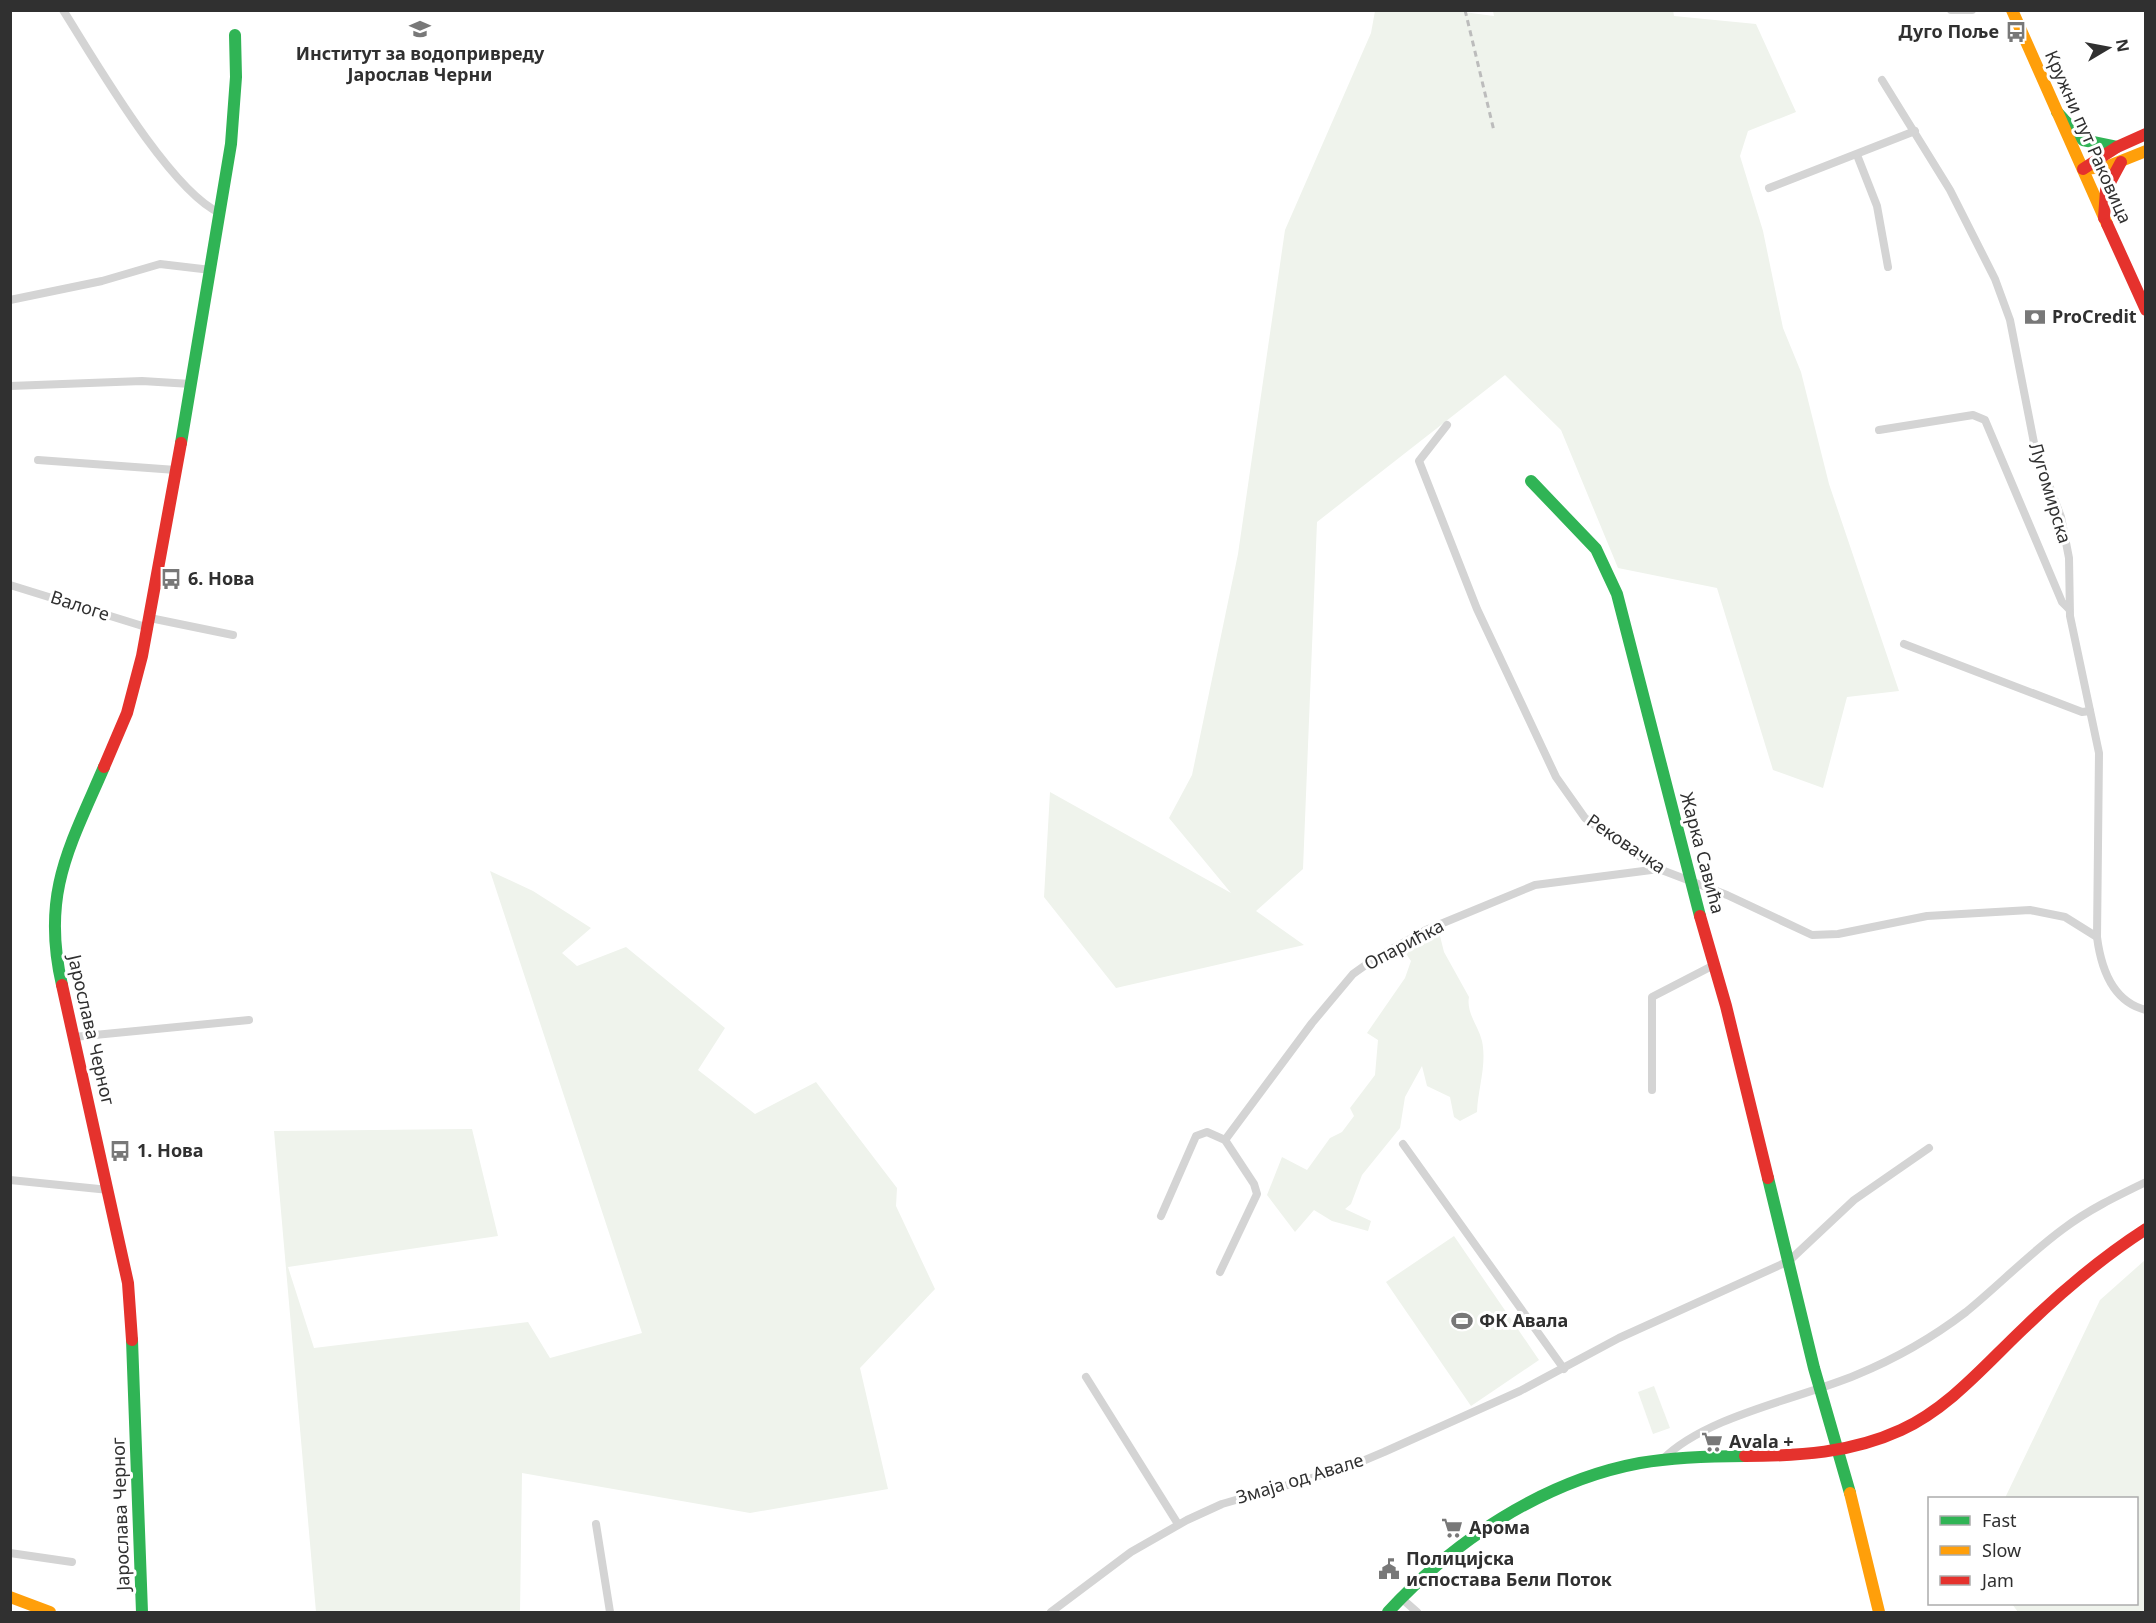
<svg xmlns="http://www.w3.org/2000/svg" width="2156" height="1623" font-family="'Noto Sans',sans-serif">
<style>
.green{fill:#eff3ec}
.lines{fill:none;stroke-linecap:round;stroke-linejoin:round}
.street{stroke:#d4d4d4;stroke-width:8}
.fast{stroke:#30b455;stroke-width:12}
.slow{stroke:#ff9f0a;stroke-width:12}
.jam{stroke:#e5322d;stroke-width:12}
.rail{stroke:#bcbcbc;stroke-width:3;stroke-dasharray:6 4.5;stroke-linecap:butt}
.labels{text-anchor:middle;stroke-width:6;stroke-linejoin:round;paint-order:stroke}
.poi-label{font-size:18px;font-weight:bold;fill:#303030;stroke:#fff;text-anchor:start}
.street-label{font-size:18px;fill:#303030;stroke:#fff}
</style>
<rect width="100%" height="100%" fill="#fff"/>
<g class="green">
<path d="M1673,10L1674,16L1756,24L1796,112L1748,131L1740,156L1763,231L1783,328L1801,372L1829,484L1899,691L1847,697L1823,788L1773,770L1717,588L1618,568L1561,430L1505,375L1317,522L1303,869L1256,911L1304,945L1116,988L1044,897L1050,792L1231,893L1169,818L1192,775L1238,554L1285,230L1371,33L1375,11H1456L1494,16L1493,11Z"/>
<path d="M490,871L533,891L591,928L562,953L577,966L626,947L725,1028L698,1070L755,1114L816,1082L897,1188L896,1206L935,1289L860,1368L888,1489L750,1513L522,1473L520,1612H316L274,1131L472,1129L498,1236L288,1267L314,1348L528,1322L550,1358L642,1333Z"/>
<path d="M1439,932L1444,952L1469,997C1466,1013 1478,1025 1482,1041C1487,1065 1478,1088 1477,1112L1460,1121L1454,1117L1450,1097L1427,1086L1422,1066L1405,1097L1400,1128L1362,1175L1351,1204L1345,1209L1371,1221L1368,1231L1332,1221L1314,1210L1295,1232L1267,1195L1282,1157L1307,1170L1330,1138L1342,1132L1354,1116L1350,1108L1375,1075L1378,1040L1367,1033L1405,978L1411,961L1402,948Z"/>
<path d="M1454,1236L1539,1360L1471,1406L1386,1282Z"/>
<path d="M2145,1260V1612H2018L2012,1604H2136V1498H2005L2100,1300Z"/>
<path d="M1654,1386L1670,1428L1653,1434L1638,1392Z"/>
</g>
<g class="lines">
<g class="street">
<path d="M63,10C94,59 170,191 220,213"/>
<path d="M1951,10H1972"/>
<path d="M1882,80L1950,190L1995,279L2010,320L2035,448L2061,517L2069,558L2070,616L2099,753L2097,937"/>
<path d="M1857,155L1877,206L1888,267"/>
<path d="M1769,188L1915,131"/>
<path d="M10,300L102,281L160,264L211,270"/>
<path d="M10,386L142,381L191,384"/>
<path d="M1447,425L1419,461L1477,609L1556,777L1585,818L1620,844L1659,869L1727,895L1812,935L1838,934L1927,916L2030,910L2065,917L2097,937C2101,968 2113,1002 2146,1010"/>
<path d="M1879,430L1973,415L1985,420L2062,602L2069,609"/>
<path d="M38,460L176,470"/>
<path d="M10,585L149,628"/>
<path d="M150,618L233,635"/>
<path d="M1904,644L2082,712L2090,711"/>
<path d="M74,1037L249,1020"/>
<path d="M1652,1090V997L1714,965"/>
<path d="M1225,1140L1312,1023L1353,974L1374,959L1426,930L1535,885L1659,869"/>
<path d="M1403,1144L1564,1369"/>
<path d="M10,1180L109,1190"/>
<path d="M1161,1216L1196,1136L1207,1132L1225,1140L1254,1184L1257,1194L1220,1272"/>
<path d="M1086,1377L1178,1524"/>
<path d="M1662,1460C1705,1416 1799,1399 1856,1375C1895,1359 1932,1338 1966,1312C1999,1285 2029,1254 2063,1229C2088,1210 2117,1196 2146,1182"/>
<path d="M596,1524L610,1612"/>
<path d="M10,1553L72,1562"/>
<path d="M1400,1597L1417,1612"/>
<path d="M1051,1612L1131,1552L1187,1520L1222,1504L1346,1468L1384,1452L1520,1391L1619,1338L1789,1261L1854,1200L1929,1148"/>
</g>
<g class="fast">
<path d="M2057,112L2083,140L2117,147"/>
<path d="M181,443L231,144L236,77L235,35"/>
<path d="M1531,481L1596,549L1617,594L1700,916"/>
<path d="M62,985C41,894 69,848 104,767"/>
<path d="M1768,1178L1814,1368L1850,1493"/>
<path d="M132,1340L142,1612"/>
<path d="M1388,1612C1454,1541 1543,1481 1640,1463C1675,1457 1710,1456 1745,1456"/>
</g>
<g class="slow">
<path d="M2012,10L2107,224"/>
<path d="M2083,169L2106,167L2146,151"/>
<path d="M1850,1493L1879,1612"/>
<path d="M10,1597L50,1612"/>
</g>
<g class="jam">
<path d="M2083,169L2117,147L2146,134"/>
<path d="M2104,218L2106,190L2121,162"/>
<path d="M2107,224L2146,310"/>
<path d="M104,767L127,713L142,656L181,443"/>
<path d="M1700,916L1726,1006L1768,1178"/>
<path d="M62,985L128,1283L132,1340"/>
<path d="M1745,1456C1799,1456 1851,1453 1901,1430C1949,1408 1985,1365 2023,1329C2061,1292 2101,1258 2146,1229"/>
</g>
<path class="rail" d="M1465,10L1494,131"/>
</g>
<defs>
<symbol id="university-bare" viewBox="-9 -9 18 18"><path d="M0-5L7-2L0 1L-7-2ZM-4 1L0 2.5L4 1V4Q0 6-4 4Z" fill="#787878" stroke="#fff" stroke-width="2.5" paint-order="stroke"/></symbol>
<symbol id="bus-bare" viewBox="-9 -9 18 18"><path d="M-5-6H5V4H4V6H2V4H-2V6H-4V4H-5ZM-3.5-4V0h7V-4ZM-3.5 1.2v1.5H-2V1.2ZM2 1.2v1.5H3.5V1.2Z" fill="#787878" stroke="#fff" stroke-width="2.5" paint-order="stroke"/></symbol>
<symbol id="bank-bare" viewBox="-9 -9 18 18"><path d="M-6-4H6V4H-6ZM0-2.3a2.3 2.3 0 1 0 0 4.6a2.3 2.3 0 1 0 0-4.6Z" fill="#787878" stroke="#fff" stroke-width="2.5" paint-order="stroke"/></symbol>
<symbol id="stadium-bare" viewBox="-9 -9 18 18"><path d="M0-5a6.5 5 0 1 0 0 10a6.5 5 0 1 0 0-10ZM-3.5-1.8h7v3.6h-7Z" fill="#787878" stroke="#fff" stroke-width="2.5" paint-order="stroke"/></symbol>
<symbol id="supermarket-bare" viewBox="-9 -9 18 18"><path d="M-6-5.5h2.5l.6 2H6L4.5 2H-2.5L-4.4-4H-6ZM-1.5 3.2a1.3 1.3 0 1 0 .1 0ZM3 3.2a1.3 1.3 0 1 0 .1 0Z" fill="#787878" stroke="#fff" stroke-width="2.5" paint-order="stroke"/></symbol>
<symbol id="civic-bare" viewBox="-9 -9 18 18"><path d="M-.6-6.5H3V-4.5H.6V-3L4-1V1h2V6H-6V1h2V-1L-.6-3ZM-1.2 2.5V6h2.4V2.5Z" fill="#787878" stroke="#fff" stroke-width="2.5" paint-order="stroke"/></symbol>
</defs>
<g fill-rule="evenodd">
<use href="#university-bare" x="405" y="14" width="30" height="30"/>
<use href="#bus-bare" x="2001" y="17" width="30" height="30"/>
<use href="#bank-bare" x="2020" y="302" width="30" height="30"/>
<use href="#bus-bare" x="156" y="564" width="30" height="30"/>
<use href="#bus-bare" x="105" y="1136" width="30" height="30"/>
<use href="#stadium-bare" x="1447" y="1306" width="30" height="30"/>
<use href="#supermarket-bare" x="1697" y="1427" width="30" height="30"/>
<use href="#supermarket-bare" x="1437" y="1513" width="30" height="30"/>
<use href="#civic-bare" x="1374" y="1554" width="30" height="30"/>
</g>
<g class="labels">
<g class="poi-label">
<text x="1999" y="38" text-anchor="end">Дуго Поље</text>
<text x="420" y="60" text-anchor="middle">Институт за водопривреду<tspan x="420" dy="21">Јарослав Черни</tspan></text>
<text x="2052" y="323">ProCredit</text>
<text x="188" y="585">6. Нова</text>
<text x="137" y="1157">1. Нова</text>
<text x="1479" y="1327">ФК Авала</text>
<text x="1729" y="1448">Avala +</text>
<text x="1469" y="1534">Арома</text>
<text x="1406" y="1565">Полицијска<tspan x="1406" dy="21">испостава Бели Поток</tspan></text>
</g>
<g class="street-label">
<text transform="translate(2088 137) rotate(66)" y="6">Кружни пут Раковица</text>
<text transform="translate(2050 493) rotate(73)" y="6">Лугомирска</text>
<text transform="translate(80 606) rotate(18)" y="6">Валоге</text>
<text transform="translate(1626 844) rotate(34)" y="6">Рековачка</text>
<text transform="translate(1702 853) rotate(75)" y="6">Жарка Савића</text>
<text transform="translate(1404 945) rotate(-28)" y="6">Опарићка</text>
<text transform="translate(91 1030) rotate(77)" y="6">Јарослава Черног</text>
<text transform="translate(1300 1479) rotate(-17)" y="6">Змаја од Авале</text>
<text transform="translate(121 1514) rotate(-92)" y="6">Јарослава Черног</text>
</g>
</g>
<rect width="2156" height="1623" fill="none" stroke="#303030" stroke-width="24"/>
<rect x="1928" y="1497" width="210" height="108" fill="#ffffff" stroke="#acacac" stroke-width="1.5"/>
<rect x="1940" y="1516" width="30" height="9" fill="#30b455" stroke="#acacac" stroke-width="1.5"/>
<text x="1982" y="1527" font-size="18" fill="#303030">Fast</text>
<rect x="1940" y="1546" width="30" height="9" fill="#ff9f0a" stroke="#acacac" stroke-width="1.5"/>
<text x="1982" y="1557" font-size="18" fill="#303030">Slow</text>
<rect x="1940" y="1576" width="30" height="9" fill="#e5322d" stroke="#acacac" stroke-width="1.5"/>
<text x="1982" y="1587" font-size="18" fill="#303030">Jam</text>
<g transform="translate(2108 48) rotate(80)" stroke="#ffffff" stroke-width="4.5" paint-order="stroke">
<path d="M0-4.5L10 22L0 15L-10 22Z" fill="#303030"/>
<text y="-9" font-size="16" font-weight="bold" text-anchor="middle" fill="#303030">N</text>
</g>
</svg>
